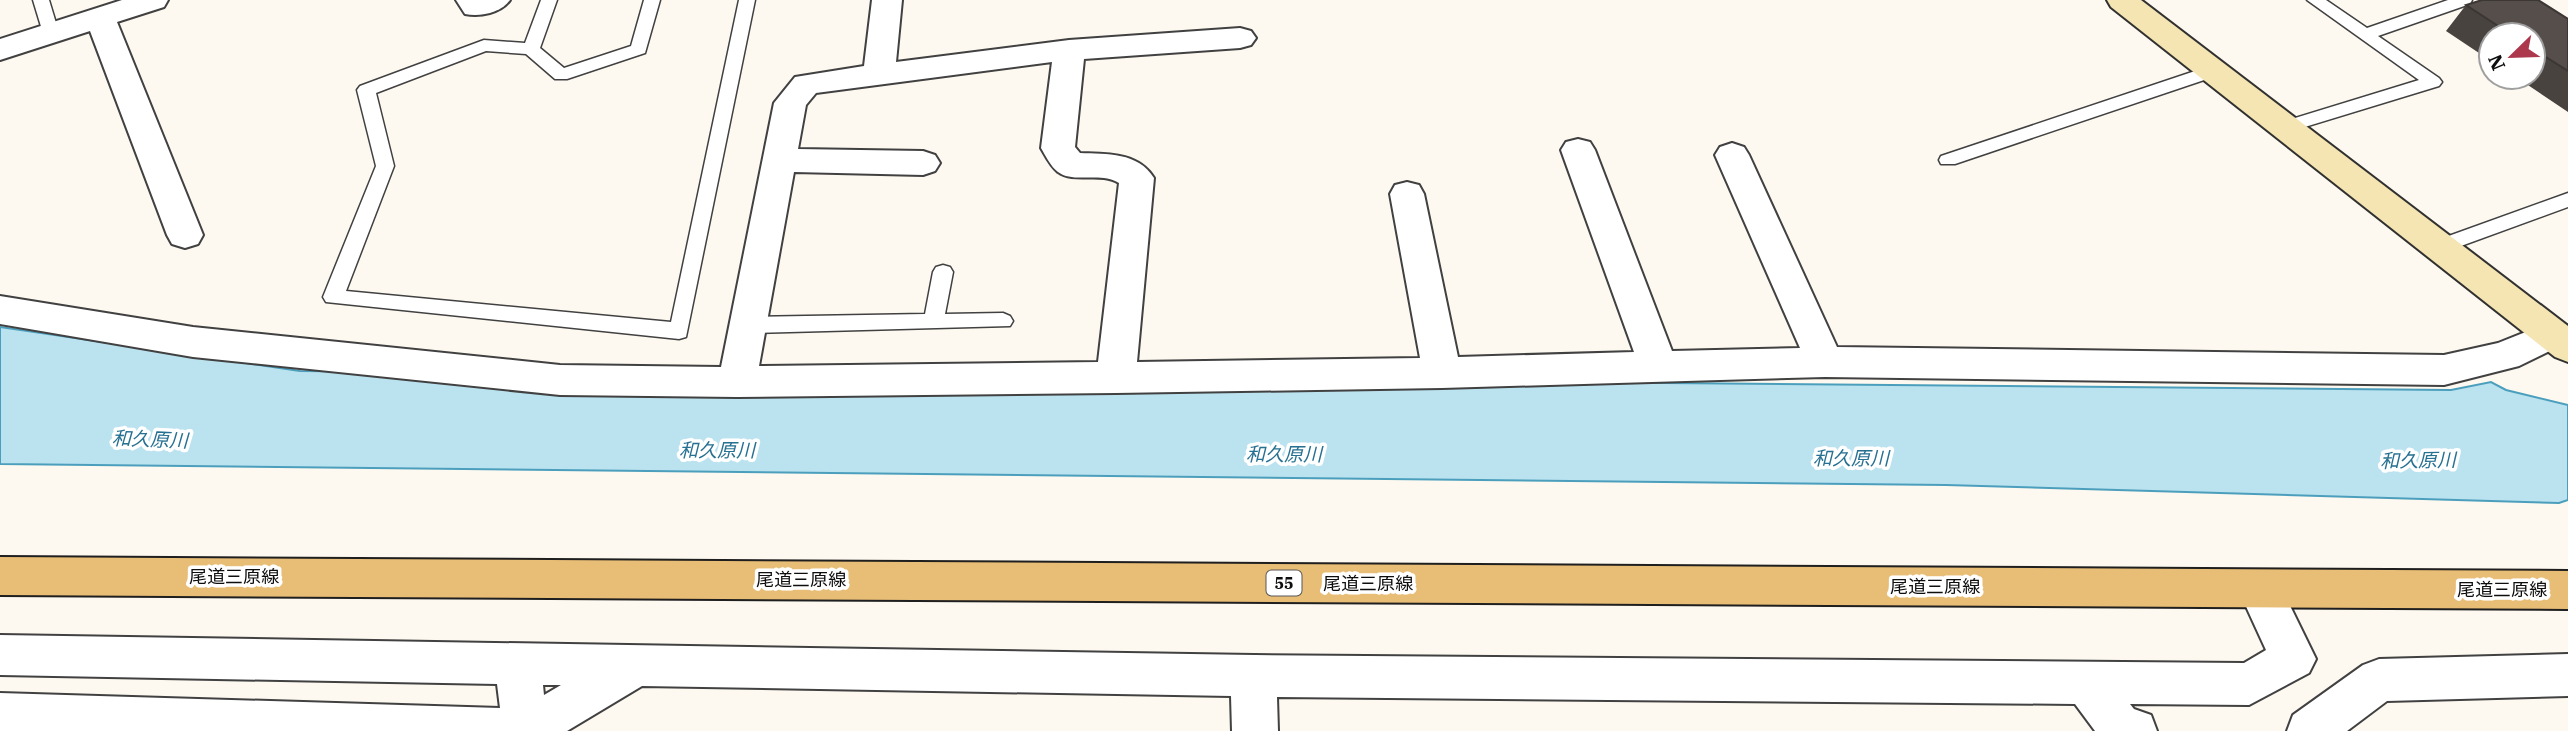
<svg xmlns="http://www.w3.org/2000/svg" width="2568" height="731" font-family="'IBM Plex Serif','Noto Sans JP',serif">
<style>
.water{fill:#bbe2ef;stroke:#4b9fbd;stroke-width:2}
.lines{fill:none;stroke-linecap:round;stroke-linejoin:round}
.lane-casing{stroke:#414141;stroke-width:3}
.street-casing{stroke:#414141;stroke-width:4}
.secondary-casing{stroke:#303030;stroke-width:4}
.primary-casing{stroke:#1f1f1f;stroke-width:4}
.lane{fill:#fff;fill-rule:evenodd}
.street{fill:#fff;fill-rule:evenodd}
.secondary{fill:#f5e5b3;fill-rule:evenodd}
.primary{fill:#e8bd76;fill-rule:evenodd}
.wall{fill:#494340}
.building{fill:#554e4b;stroke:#3c3734;stroke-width:2}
.labels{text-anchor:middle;stroke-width:7;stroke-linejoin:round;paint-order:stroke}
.shield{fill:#fff;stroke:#565656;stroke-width:2}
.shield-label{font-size:16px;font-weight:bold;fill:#0e0e0e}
.street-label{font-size:18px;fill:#0e0e0e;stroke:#fff}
.water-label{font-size:19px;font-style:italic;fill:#267091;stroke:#fff}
</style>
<rect width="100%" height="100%" fill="#fdf9f0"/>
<path class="water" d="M0,327L300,371L2451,390L2491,382L2506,390L2568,405V500L2559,503L1946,485L0,464Z"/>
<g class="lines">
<defs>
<g id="lane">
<path d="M33,0H49L59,33L57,37H45L43,33Z"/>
<path d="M541,0H557L540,48L564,68L631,46L644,0H660L645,53L567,79H555L526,54L486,51L376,93L394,166L346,291L671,322L739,0H755L686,337L679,339L326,302L323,297L376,166L357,90L360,86L484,40L525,43Z"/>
<path d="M2307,0H2326L2367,28L2448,0H2472L2470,4L2378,36L2439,78L2442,82L2439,86L2285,133L2279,131L2276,127L2279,123L2419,80Z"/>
<path d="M2213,65L2219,67L2222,71L2219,75L1955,164H1941L1939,160L1941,156Z"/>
<path d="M2568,193V207L2439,254L2432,252L2429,247L2432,242Z"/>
<path d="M943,265L950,267L953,272L945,314L1003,313L1010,316L1013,321L1010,326L748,333L741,331L738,325L741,319L748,317L925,314L933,272L936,267Z"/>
</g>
<g id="street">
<path d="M122,0H168L164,7L117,22L203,235L198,244L185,248L172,244L167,235L90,31L0,60V39Z"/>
<path d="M456,0H510C501,13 480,17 465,14Z"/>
<path d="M872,0H902L896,62L1069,40L1240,28L1251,31L1256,38L1251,45L1240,48L1084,59L1075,147L1080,153C1107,154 1138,152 1154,178L1137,362L1420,358L1390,194L1395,185L1407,182L1419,185L1424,194L1458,357L1634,352L1561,150L1566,142L1578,139L1590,142L1595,150L1672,351L1800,348L1715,155L1720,147L1732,143L1744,147L1749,155L1837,347L2444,355L2498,343L2553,321L2566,325L2568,342L2519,366L2444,385L1825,377L1442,388L1116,393L737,397L560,395L193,357L0,324V296L193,327L560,365L721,367L774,103L795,77L864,66ZM1052,62L1041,148C1045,155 1051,167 1058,172C1074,184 1101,171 1119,183L1098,362L759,366L794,172L923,175L935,171L940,163L935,155L923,151L798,149L806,105L816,93Z"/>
<path d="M2260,570L2275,575L2316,659L2309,673L2249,705L2130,704L2134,709L2151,715L2157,731H2095L2075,704L1277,697L1278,731H1232L1231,696L642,686L567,731H0V693L500,708L497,684L0,675V635L1254,655L2244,663L2266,650L2238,589L2245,575ZM543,685H561L544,695Z"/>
<path d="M2568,654V696L2387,701L2347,731H2287L2293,715L2363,665L2379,659Z"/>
</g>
<path id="secondary" d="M2107,0H2141L2568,326V362L2555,357L2111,7Z"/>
<path id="primary" d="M0,557L2568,571V609L0,595Z"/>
</defs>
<use href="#lane" class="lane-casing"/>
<use href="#street" class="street-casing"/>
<use href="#secondary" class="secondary-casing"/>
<use href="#primary" class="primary-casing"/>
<use href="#lane" class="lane"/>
<use href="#street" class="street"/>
<use href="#secondary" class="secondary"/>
<use href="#primary" class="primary"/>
</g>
<path class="wall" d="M2466,5L2568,19V112L2516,77H2533V35H2491V61L2446,31Z"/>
<path class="building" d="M2482,0H2538L2568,19V71L2533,49V35H2512L2466,5Z"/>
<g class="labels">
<rect class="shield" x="1266.5" y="570.5" width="35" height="25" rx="5"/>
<g class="shield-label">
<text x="1284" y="589">55</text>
</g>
<g class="street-label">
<text x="234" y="583">尾道三原線</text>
<text x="801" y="586">尾道三原線</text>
<text x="1368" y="590">尾道三原線</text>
<text x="1935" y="593">尾道三原線</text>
<text x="2502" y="596">尾道三原線</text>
</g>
<g class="water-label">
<text transform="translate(150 439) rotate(2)" y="7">和久原川</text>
<text x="717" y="457">和久原川</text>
<text x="1284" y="461">和久原川</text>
<text x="1851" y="465">和久原川</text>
<text transform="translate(2418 460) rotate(-1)" y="7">和久原川</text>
</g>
</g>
<g transform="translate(2512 56) rotate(247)"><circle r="33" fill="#ffffff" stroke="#9f9f9f" stroke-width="2"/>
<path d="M0-5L12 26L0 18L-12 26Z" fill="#ad374c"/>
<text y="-10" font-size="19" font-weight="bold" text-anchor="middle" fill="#0e0e0e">N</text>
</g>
</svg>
